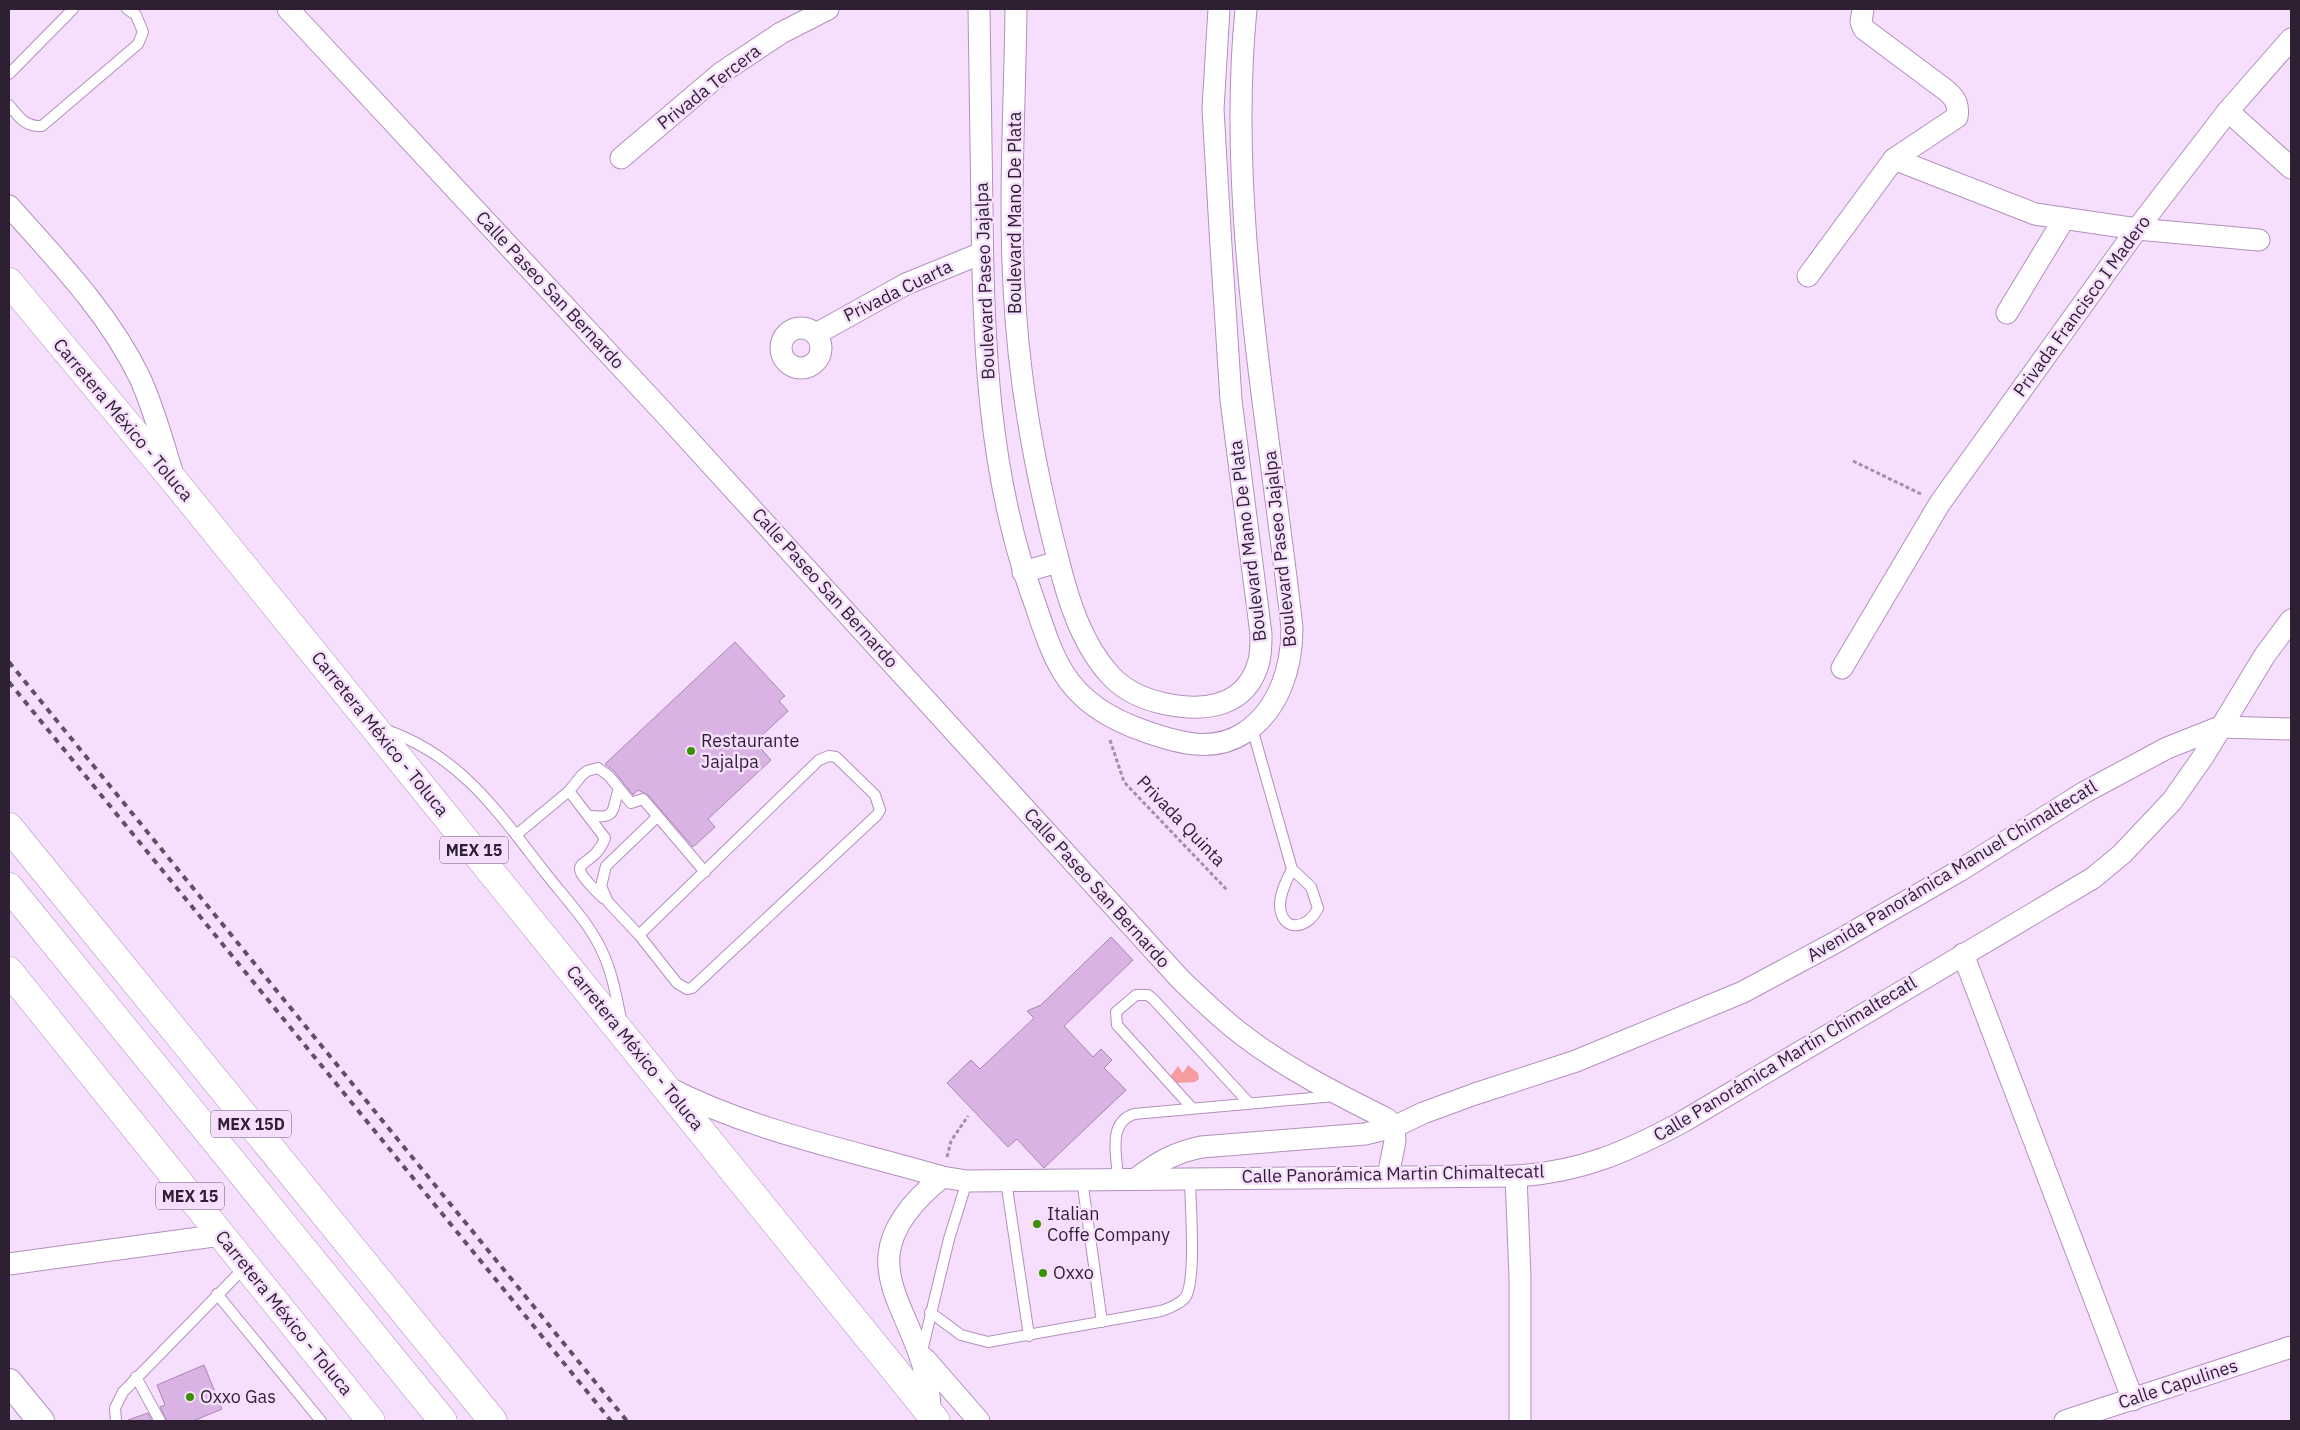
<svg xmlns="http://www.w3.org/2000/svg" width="2300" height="1430" font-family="'IBM Plex Sans',sans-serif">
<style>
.green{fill:#f59d9e}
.building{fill:#d9b3e4;stroke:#a985b4}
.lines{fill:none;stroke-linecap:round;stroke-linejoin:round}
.service-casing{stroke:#b38fbe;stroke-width:12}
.minor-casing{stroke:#b38fbe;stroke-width:23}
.tertiary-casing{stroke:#b38fbe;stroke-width:28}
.primary-casing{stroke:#b38fbe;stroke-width:29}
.motorway-casing{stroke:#b38fbe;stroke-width:29}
.path{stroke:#a28fa8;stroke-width:3;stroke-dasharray:4 2.5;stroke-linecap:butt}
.service{stroke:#fff;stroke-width:10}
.minor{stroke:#fff;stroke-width:21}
.tertiary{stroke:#fff;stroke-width:26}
.primary{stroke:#fff;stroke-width:28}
.motorway{stroke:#fff;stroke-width:28}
.rail{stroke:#604f65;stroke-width:4;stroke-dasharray:6 6;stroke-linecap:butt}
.poi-dot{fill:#379101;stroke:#f6dffd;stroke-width:2}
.labels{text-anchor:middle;stroke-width:5;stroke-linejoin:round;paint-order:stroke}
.shield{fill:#f6dffd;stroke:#6a596f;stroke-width:1}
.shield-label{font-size:16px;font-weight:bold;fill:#2e1f32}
.street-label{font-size:18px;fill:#2e1f32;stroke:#f6dffd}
.poi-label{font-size:18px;fill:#2e1f32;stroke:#f6dffd;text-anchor:start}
</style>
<rect width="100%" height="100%" fill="#f6dffd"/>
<path class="green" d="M1188,1065L1198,1073L1199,1079L1195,1082L1175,1083L1169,1078L1178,1066L1183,1073Z"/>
<g class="building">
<path d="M735,642L785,696L779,701L788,711L755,742L771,760L708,819L715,827L693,847L648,795L638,790L633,795L614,771L605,764Z"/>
<path d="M1111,937L1133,960L1064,1026L1093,1057L1101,1049L1112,1060L1104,1068L1126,1090L1044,1168L1017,1139L1008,1147L947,1083L971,1060L980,1069L1034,1018L1027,1011L1041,1005Z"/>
<path d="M204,1365L222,1409L193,1421H167L160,1407L165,1405L157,1385Z"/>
<path d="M148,1413L152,1421H128V1420Z"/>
</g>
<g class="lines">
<defs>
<g id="service">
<path d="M9,74L73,9"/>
<path d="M9,105C19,117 25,127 42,126L138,44L143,32L136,15L127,9"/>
<path d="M1252,728L1292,869L1311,887L1318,908C1307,931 1281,932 1280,905C1280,892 1287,880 1292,869"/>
<path d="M386,730C462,756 500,815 547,875C566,899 588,922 601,949C612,971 616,995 621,1019"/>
<path d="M569,791L605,838C592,874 557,853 603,898"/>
<path d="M591,816C619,819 611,808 619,789"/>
<path d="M516,835L569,791L582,775L587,771L598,768L609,776L631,803L643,799L705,872"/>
<path d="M639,935L819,760L829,756L836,757L875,795L880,810L877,815L692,988L687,989L677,983L639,935L608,902L601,886L606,866L657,817"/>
<path d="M1192,1108L1117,1025L1116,1012L1136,995H1148L1153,999L1249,1103"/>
<path d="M1118,1179C1117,1155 1107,1123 1134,1114L1335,1096"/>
<path d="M1082,1180L1102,1322"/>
<path d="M1006,1181L1029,1336"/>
<path d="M217,1294L321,1421"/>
<path d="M930,1312L961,1335L988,1342L1161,1311C1170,1308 1178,1305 1185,1298C1197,1282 1190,1201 1190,1178"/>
<path d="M922,1351L949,1239L967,1181"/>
<path d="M136,1377L160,1421"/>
<path d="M116,1421L115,1408L123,1392L245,1267"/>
</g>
<g id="minor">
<path d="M288,9L666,415L1181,980C1201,999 1221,1019 1244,1036C1287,1069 1339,1095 1387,1119L1394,1127L1395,1141L1388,1176"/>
<path d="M979,9C980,76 981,143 982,210C983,340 988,474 1033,598C1042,623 1049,649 1063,672C1082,704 1114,721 1147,732C1179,743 1213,753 1244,733C1279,710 1292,668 1292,628C1270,428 1226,210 1246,9"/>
<path d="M1016,9C1015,101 1009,194 1014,286C1018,378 1035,471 1058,559C1068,600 1082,645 1111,676C1125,691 1146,700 1166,704C1206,712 1247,707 1259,661C1261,653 1261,643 1261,634L1231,400L1221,246L1213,109L1219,9"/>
<path d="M2228,111L2291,168"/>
<path d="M621,158L721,73L781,33L828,9"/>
<path d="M1894,159L2035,214L2137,229L2259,240"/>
<path d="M9,206C57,260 108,312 140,378C154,409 163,442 173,475"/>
<path d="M1808,276L1894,159L1957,117C1959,105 1956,99 1947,91L1864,29L1861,22L1863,9"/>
<path d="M2007,313L2064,219"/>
<circle cx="801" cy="348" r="20"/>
<path d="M816,334L906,284L982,253"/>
<path d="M1023,572L1058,562"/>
<path d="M1842,668L1940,503L2137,229L2228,111L2291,39"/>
<path d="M1963,954L2133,1400"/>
<path d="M669,1088C755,1132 850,1150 942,1177L967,1181L1516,1176C1581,1172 1627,1152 1684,1121L2093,878L2122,854L2172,801L2203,757L2265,655L2291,620"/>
<path d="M1516,1176L1520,1277V1421"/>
<path d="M1137,1178C1160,1161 1174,1153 1201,1147L1365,1134L1394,1127L1423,1113L1475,1094L1576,1061L1743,992L1836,942L1959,871L2085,792L2167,748L2220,727L2291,729"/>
<path d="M9,1264L221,1235"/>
<path d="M925,1359L979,1421"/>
<path d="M930,1414C931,1310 829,1269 942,1177"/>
<path d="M2065,1421L2291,1347"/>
</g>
<path id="tertiary" d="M9,1382L41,1421"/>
<g id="primary">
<path d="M9,282L176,483L936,1421"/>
<path d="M9,971L371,1421"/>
</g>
<g id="motorway">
<path d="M9,827L493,1421"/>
<path d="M9,887L443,1421"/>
</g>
</defs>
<use href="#service" class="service-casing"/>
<use href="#minor" class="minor-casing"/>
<use href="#tertiary" class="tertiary-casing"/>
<use href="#primary" class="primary-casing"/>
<use href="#motorway" class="motorway-casing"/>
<g class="path">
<path d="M1853,461L1923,495"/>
<path d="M1110,740L1124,782L1228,891"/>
<path d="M947,1157L951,1141L968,1116"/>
</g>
<use href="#service" class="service"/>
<use href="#minor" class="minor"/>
<use href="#tertiary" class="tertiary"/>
<use href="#primary" class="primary"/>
<use href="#motorway" class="motorway"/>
<g class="rail">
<path d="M9,662L627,1421"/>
<path d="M9,682L611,1421"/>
</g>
</g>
<g class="poi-dot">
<circle cx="691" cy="751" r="5"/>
<circle cx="1037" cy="1224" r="5"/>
<circle cx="1043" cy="1273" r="5"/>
<circle cx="190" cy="1397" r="5"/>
</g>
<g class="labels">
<g class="shield">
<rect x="440" y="836.5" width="68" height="27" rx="4"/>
<rect x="211" y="1110.5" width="80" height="27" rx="4"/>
<rect x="156" y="1182.5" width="68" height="27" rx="4"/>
</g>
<g class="shield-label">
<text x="474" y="856">MEX 15</text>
<text x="251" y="1130">MEX 15D</text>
<text x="190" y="1202">MEX 15</text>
</g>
<g class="street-label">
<text transform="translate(709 87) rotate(-38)" y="6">Privada Tercera</text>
<text transform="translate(1015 213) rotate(-90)" y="6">Boulevard Mano De Plata</text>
<text transform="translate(985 281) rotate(-92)" y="6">Boulevard Paseo Jajalpa</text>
<text transform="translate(550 290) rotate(47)" y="6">Calle Paseo San Bernardo</text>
<text transform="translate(898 291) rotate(-26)" y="6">Privada Cuarta</text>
<text transform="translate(2082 306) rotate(-54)" y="6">Privada Francisco I Madero</text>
<text transform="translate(123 420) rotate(50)" y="6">Carretera México - Toluca</text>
<text transform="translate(1248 541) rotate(-97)" y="6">Boulevard Mano De Plata</text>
<text transform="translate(1280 549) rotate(-96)" y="6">Boulevard Paseo Jajalpa</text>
<text transform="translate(825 588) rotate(48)" y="6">Calle Paseo San Bernardo</text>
<text transform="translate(380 734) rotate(51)" y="6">Carretera México - Toluca</text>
<text transform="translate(1181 821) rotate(46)" y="6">Privada Quinta</text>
<text transform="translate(1952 871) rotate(-31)" y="6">Avenida Panorámica Manuel Chimaltecatl</text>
<text transform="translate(1097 888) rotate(48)" y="6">Calle Paseo San Bernardo</text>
<text transform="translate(635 1048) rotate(51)" y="6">Carretera México - Toluca</text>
<text transform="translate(1785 1059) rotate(-31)" y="6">Calle Panorámica Martin Chimaltecatl</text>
<text transform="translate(1393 1174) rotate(-1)" y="6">Calle Panorámica Martin Chimaltecatl</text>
<text transform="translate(284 1313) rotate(51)" y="6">Carretera México - Toluca</text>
<text transform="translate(2178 1384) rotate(-18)" y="6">Calle Capulines</text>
</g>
<g class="poi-label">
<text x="701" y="747">Restaurante<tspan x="701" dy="21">Jajalpa</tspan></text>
<text x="1047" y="1220">Italian<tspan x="1047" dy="21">Coffe Company</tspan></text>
<text x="1053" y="1279">Oxxo</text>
<text x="200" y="1403">Oxxo Gas</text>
</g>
</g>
<rect width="2300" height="1430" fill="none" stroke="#2e1f32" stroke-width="20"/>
</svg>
